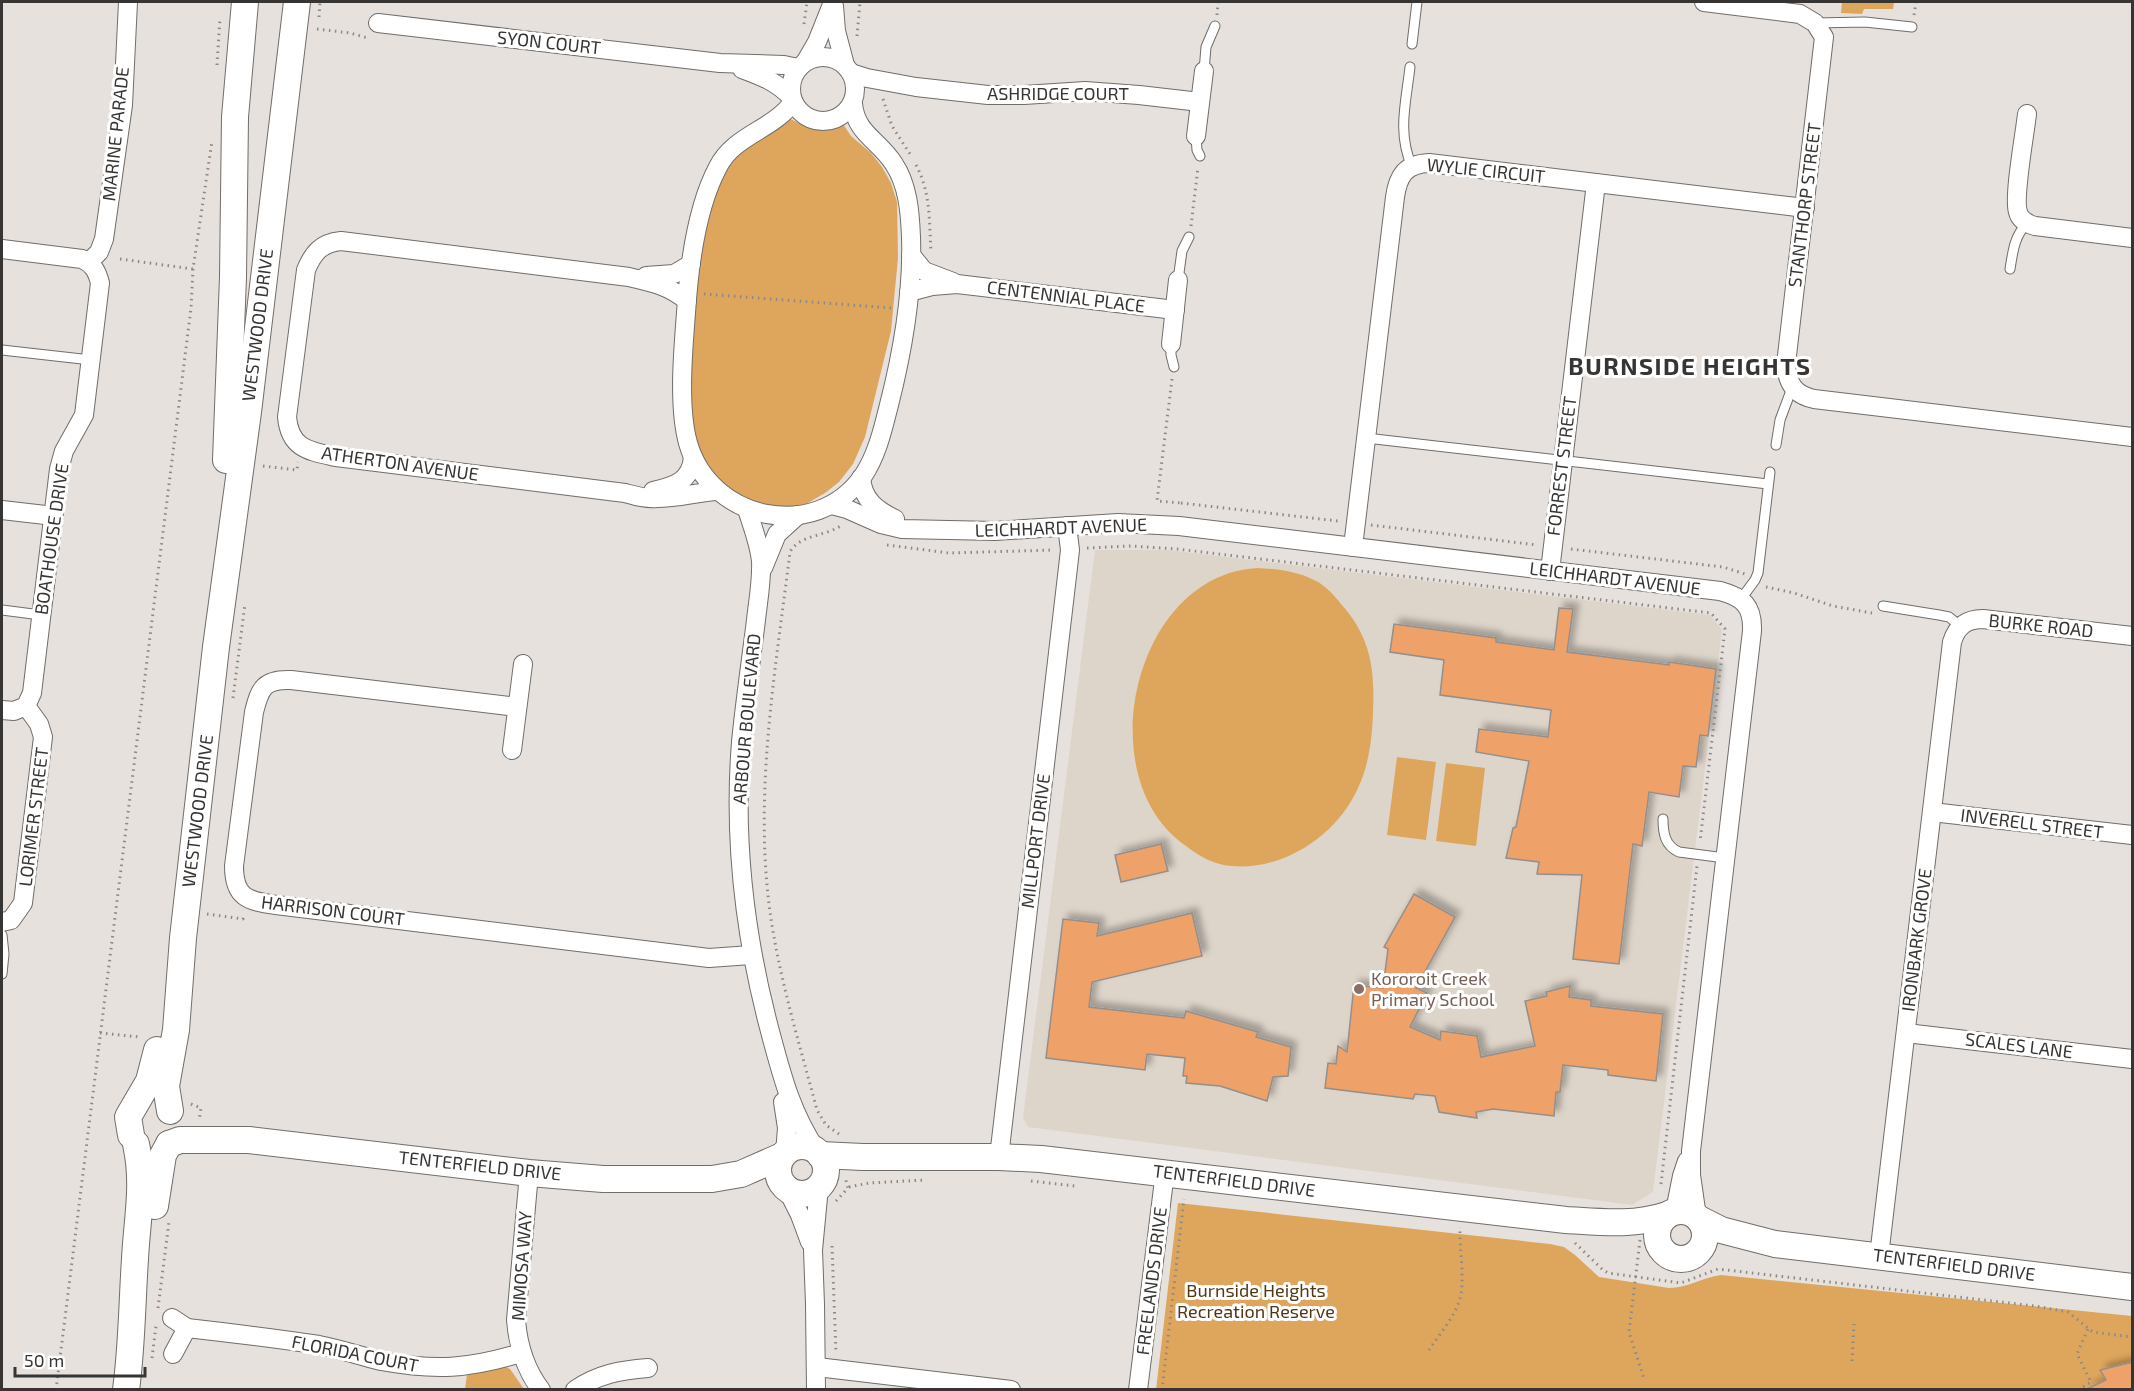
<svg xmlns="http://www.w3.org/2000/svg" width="2134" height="1391" font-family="'Exo 2',sans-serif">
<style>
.built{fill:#ded5ca}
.green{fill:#dea65d}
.building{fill:#eea167;stroke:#948f8c;stroke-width:1.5;filter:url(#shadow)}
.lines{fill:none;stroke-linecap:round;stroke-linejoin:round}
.lane-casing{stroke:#716d69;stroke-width:11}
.street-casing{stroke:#716d69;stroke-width:20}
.secondary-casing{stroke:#716d69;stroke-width:28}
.path{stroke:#8c8885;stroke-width:3;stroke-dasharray:1.5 4.5;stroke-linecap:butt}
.lane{stroke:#fff;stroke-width:9}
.street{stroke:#fff;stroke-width:18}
.secondary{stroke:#fff;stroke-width:26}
.education-dot{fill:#8d6e63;stroke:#fff;stroke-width:2}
.labels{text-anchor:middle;stroke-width:6;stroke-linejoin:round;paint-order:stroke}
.street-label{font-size:18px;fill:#373533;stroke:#fff}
.education-label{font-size:18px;fill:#785e54;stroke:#fff;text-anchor:start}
.park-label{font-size:18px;fill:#4f3716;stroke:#fff}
.district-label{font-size:24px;font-weight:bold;letter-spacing:1.5px;fill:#373533;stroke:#fff}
</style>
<defs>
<filter id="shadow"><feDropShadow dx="5.5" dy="-5.5" stdDeviation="3" flood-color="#0004"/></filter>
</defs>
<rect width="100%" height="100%" fill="#e6e1dc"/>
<path class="built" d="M1095,550H1168L1710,615L1722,630L1653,1192L1632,1205L1028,1127L1023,1118Z"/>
<g class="green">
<path d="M1842,2H1894L1893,9H1864L1862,14L1841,13Z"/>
<path d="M787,117C810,130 817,130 841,121L851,136L871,153L882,167L891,183L897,202L898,258L891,331L865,437L853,464L839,482L825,493L806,504L789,508L771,507L741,500L700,461L692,442L688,339L711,188L732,155Z"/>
<path d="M1257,568C1277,569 1296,571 1314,580C1325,585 1334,595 1341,604C1371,637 1375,670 1373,713C1372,739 1369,765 1358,788C1337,835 1284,871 1231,866C1214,865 1199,856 1186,846C1088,779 1133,575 1257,568Z"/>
<path d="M1397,757L1436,762L1426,840L1387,835Z"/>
<path d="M1446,763L1485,768L1476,846L1436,841Z"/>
<path d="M1178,1203L1550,1244L1564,1247L1575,1255L1599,1277L1669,1288C1688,1288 1703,1277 1721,1275L2132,1316V1389L1156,1390Z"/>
<path d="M504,1366L510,1369L524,1389L465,1390L467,1374Z"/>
</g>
<g class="building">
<path d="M1559,608L1573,609L1567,652L1669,665V662L1716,669L1708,736L1700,735L1696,767L1683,766L1679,797L1649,792L1642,846L1633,844L1619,964L1573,959L1582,875L1537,874L1539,862L1506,858L1513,828L1516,827L1529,761L1476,752L1479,729L1548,737L1551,710L1440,695L1444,660L1390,652L1394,624L1496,638V642L1554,650Z"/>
<path d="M1161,844L1168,871L1121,882L1115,855Z"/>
<path d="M1414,894L1455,917L1416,988L1427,993L1410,1027L1440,1040L1441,1031L1477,1036L1481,1057L1535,1046L1525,1001L1547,996L1546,992L1570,986L1569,997L1591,1000V1006L1663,1014L1656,1081L1608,1075V1070L1563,1065L1560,1092H1556L1554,1116L1493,1109L1476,1112L1477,1118L1439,1112L1435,1096L1415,1094L1413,1099L1325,1088L1328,1063L1336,1064L1338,1046L1347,1052L1354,985L1383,988L1388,949L1384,947Z"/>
<path d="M1192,913L1202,956L1092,982L1089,1007L1184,1018L1186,1011L1258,1032L1256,1037L1291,1047L1288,1076L1273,1077L1267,1101L1220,1086L1186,1083L1187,1076H1183L1185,1058L1147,1054L1145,1070L1046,1058L1063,919L1099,923L1097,936Z"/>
<path d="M2133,1362V1389H2087L2106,1380L2100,1370Z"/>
</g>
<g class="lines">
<defs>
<g id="lane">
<path d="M1815,23L1865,22L1912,27"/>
<path d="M1412,44L1417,2"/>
<path d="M1410,67C1406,103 1397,132 1412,167"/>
<path d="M1204,71L1206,47L1215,26"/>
<path d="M1196,136L1197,150L1200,156"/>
<path d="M2010,269C2013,251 2014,237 2027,223"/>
<path d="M1178,280L1182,251L1189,237"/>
<path d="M1171,344V355L1174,367"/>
<path d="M2,350L91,360"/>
<path d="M1366,438L1768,484"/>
<path d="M1776,445L1780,420L1792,388"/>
<path d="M1741,599L1755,580L1758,573L1770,472"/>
<path d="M1883,606L1939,615L1949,617L1960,626"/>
<path d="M2,610L41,615"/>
<path d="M1663,819C1663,833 1665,846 1679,852L1725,858"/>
<path d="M2,935L4,954L2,974"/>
</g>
<g id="street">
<path d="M1704,2L1800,14L1815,23L1824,37L1786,364C1787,384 1795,395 1814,399L2132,437"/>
<path d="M834,6L836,31L845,65"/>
<path d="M378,23L720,63L784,65L798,68"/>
<circle cx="823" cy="89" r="32"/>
<path d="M806,61L817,42L833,2"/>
<path d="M742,69C761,76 777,82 791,97"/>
<path d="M851,73L867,78L916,87L988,95H1024L1085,91L1139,95L1200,102"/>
<path d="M793,102C773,130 734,135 718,167C696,208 689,266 686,313C683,351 678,407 688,443C710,521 816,543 863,476C877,455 883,429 889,405C903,350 913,294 911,237C910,212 908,185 894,164C879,140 856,134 853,104"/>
<path d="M2027,114C2025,133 2013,198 2018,212C2020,220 2028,224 2035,226L2132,238"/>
<path d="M1196,136L1204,71"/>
<path d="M2,249L82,259C93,264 97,271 100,283L84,415L64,451L59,469L32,693L26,706L14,711L2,710"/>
<path d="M911,255L924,271L953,282"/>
<path d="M89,262L99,252L104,239L123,105L128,2"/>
<path d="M646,276L674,274L691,264"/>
<path d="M909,292L932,286L957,284L1175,310"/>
<path d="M687,301C670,286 651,282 629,277L341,241C321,243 313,253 306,270L287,417C290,449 309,451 336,457L625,493C636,496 646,499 657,498C678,498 698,492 718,491"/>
<path d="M1171,344L1178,280"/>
<path d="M861,478C863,500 876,510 895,519"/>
<path d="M653,491C675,486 691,481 693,457"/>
<path d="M832,505L847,509L881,524L902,529L995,531L1118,523L1179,526L1720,591C1743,597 1753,606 1752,631L1691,1151V1175L1697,1217"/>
<path d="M747,509C752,526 759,542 761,561C762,581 758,601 756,620C751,661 745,701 741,742C733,842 745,939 771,1035C783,1080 792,1114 818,1153"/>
<path d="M2,510L54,516"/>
<path d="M1353,547L1395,197C1398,176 1405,164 1429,163L1805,208"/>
<path d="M763,568L777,534L798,515"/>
<path d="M1550,571L1596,183"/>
<path d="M517,707L291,680C264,679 260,688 254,712L234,866C234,898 248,901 276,905L709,958L751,955"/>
<path d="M512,750L523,664"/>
<path d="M1932,812L2132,835"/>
<path d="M2,922L11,920L23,903L43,737L39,724L26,706"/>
<path d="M1906,1033L2132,1059"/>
<path d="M783,1102L787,1128L785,1153"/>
<path d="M999,1157L1067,576L1070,550L1067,526"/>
<path d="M529,1173L516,1320C518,1345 525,1369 541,1390"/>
<path d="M787,1189L800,1215L810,1242"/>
<path d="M1675,1211L1682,1176L1687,1161"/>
<path d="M1879,1256L1952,642C1957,626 1966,619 1983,619L2132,636"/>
<path d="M172,1318L187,1328L173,1354"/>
<path d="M187,1328C231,1333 275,1338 319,1345C340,1349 360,1356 381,1361C436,1371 468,1369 521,1353"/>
<path d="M817,1367L1011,1390"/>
<path d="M575,1390C598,1374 621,1370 648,1368"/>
<path d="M816,1390L815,1304L813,1250L819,1187"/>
<path d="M1138,1390L1165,1172"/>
</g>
<g id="secondary">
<path d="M226,460L233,277L235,117L245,2"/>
<path d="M170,1111L166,1086L176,1030L183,938L216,647L248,412L297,2"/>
<path d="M131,1135L128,1117L149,1081L157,1050"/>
<path d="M169,1144L180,1140H249L529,1173L603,1179H712L741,1174L782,1156"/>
<circle cx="802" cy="1170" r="24"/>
<path d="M820,1155L863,1157H999L1041,1159L1566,1220C1601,1222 1633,1226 1667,1215"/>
<path d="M155,1206L163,1155L169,1144"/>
<circle cx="1681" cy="1235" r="24"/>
<path d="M1699,1219L1721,1230L1775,1244L2132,1287"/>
<path d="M126,1390C132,1346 132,1303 135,1259C137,1218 145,1185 136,1144"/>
</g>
</defs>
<use href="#lane" class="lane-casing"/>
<use href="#street" class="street-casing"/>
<use href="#secondary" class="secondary-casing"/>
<g class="path">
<path d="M1217,15L1218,2"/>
<path d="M1914,15L1916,2"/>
<path d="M319,17L320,2"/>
<path d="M804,24L807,2"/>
<path d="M317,29L350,33L368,38"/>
<path d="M857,36L860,2"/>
<path d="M217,65L220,18"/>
<path d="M883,99L892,126L910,154"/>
<path d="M916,165C931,193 929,221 931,252"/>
<path d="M1191,226L1198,167"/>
<path d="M120,259L193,269"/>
<path d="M704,294L892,308"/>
<path d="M1172,379L1157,501L1181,503"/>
<path d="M263,466L297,470L298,462"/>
<path d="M1181,503L1338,521"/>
<path d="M1371,525L1537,545"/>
<path d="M887,545L949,553L1054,550"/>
<path d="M1087,548L1131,546L1177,549L1711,613L1725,629L1700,842"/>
<path d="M1571,549L1723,567L1745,574"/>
<path d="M1766,587L1794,593L1833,606L1872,613"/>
<path d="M233,698L245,604"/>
<path d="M207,914L243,919L244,915"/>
<path d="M100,1033L140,1037"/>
<path d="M191,1104L201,1108L199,1121"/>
<path d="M839,1134L826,1125L817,1110C800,1046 781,984 771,919C753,797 775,674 790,552C800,534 825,537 842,525"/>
<path d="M1031,1181L1075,1186"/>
<path d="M1661,1184L1697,866"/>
<path d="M849,1187L869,1183L925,1180"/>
<path d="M836,1201L848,1188L845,1177"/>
<path d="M1640,1240L1629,1332L1644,1379"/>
<path d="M1575,1243L1602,1269L1608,1273L1681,1283L1718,1269L2035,1306L2068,1312L2093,1332L2132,1337"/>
<path d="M832,1246L836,1353"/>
<path d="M158,1308L169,1222"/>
<path d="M1429,1350C1439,1335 1452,1320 1459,1302C1466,1282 1459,1249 1460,1227"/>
<path d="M152,1358L156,1326"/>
<path d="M1852,1361L1854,1324"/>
<path d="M56,1390L191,308L193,269L212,141"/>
<path d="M1162,1390L1184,1199"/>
<path d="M2078,1390L2091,1382L2077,1354L2088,1329"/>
</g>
<use href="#lane" class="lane"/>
<use href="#street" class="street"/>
<use href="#secondary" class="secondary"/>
</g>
<circle class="education-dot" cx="1359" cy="989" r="6"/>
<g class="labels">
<g class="street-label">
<text transform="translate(549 43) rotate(6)" y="6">SYON COURT</text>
<text x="1058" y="100">ASHRIDGE COURT</text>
<text transform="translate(116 134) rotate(-84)" y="6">MARINE PARADE</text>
<text transform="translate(1486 171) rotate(6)" y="6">WYLIE CIRCUIT</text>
<text transform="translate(1805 205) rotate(-83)" y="6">STANTHORP STREET</text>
<text transform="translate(1066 297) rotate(7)" y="6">CENTENNIAL PLACE</text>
<text transform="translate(258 325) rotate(-83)" y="6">WESTWOOD DRIVE</text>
<text transform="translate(400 464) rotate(8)" y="6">ATHERTON AVENUE</text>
<text transform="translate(1562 466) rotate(-83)" y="6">FORREST STREET</text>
<text transform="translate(1061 528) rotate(-2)" y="6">LEICHHARDT AVENUE</text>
<text transform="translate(52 539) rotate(-82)" y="6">BOATHOUSE DRIVE</text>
<text transform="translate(1615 579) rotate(7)" y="6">LEICHHARDT AVENUE</text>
<text transform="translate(2041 626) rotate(6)" y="6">BURKE ROAD</text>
<text transform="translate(747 719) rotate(-85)" y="6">ARBOUR BOULEVARD</text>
<text transform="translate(198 811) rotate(-83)" y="6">WESTWOOD DRIVE</text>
<text transform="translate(34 817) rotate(-83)" y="6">LORIMER STREET</text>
<text transform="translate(2032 824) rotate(7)" y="6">INVERELL STREET</text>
<text transform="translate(1036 841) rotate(-83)" y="6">MILLPORT DRIVE</text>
<text transform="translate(333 911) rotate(7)" y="6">HARRISON COURT</text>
<text transform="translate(1917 940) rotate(-83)" y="6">IRONBARK GROVE</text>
<text transform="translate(2019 1046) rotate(7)" y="6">SCALES LANE</text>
<text transform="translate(480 1166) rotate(6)" y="6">TENTERFIELD DRIVE</text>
<text transform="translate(1234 1181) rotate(7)" y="6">TENTERFIELD DRIVE</text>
<text transform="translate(1954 1265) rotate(7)" y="6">TENTERFIELD DRIVE</text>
<text transform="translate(522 1266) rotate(-86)" y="6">MIMOSA WAY</text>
<text transform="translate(1152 1281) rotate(-83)" y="6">FREELANDS DRIVE</text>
<text transform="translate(355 1354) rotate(11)" y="6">FLORIDA COURT</text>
</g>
<g class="education-label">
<text x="1371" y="985">Kororoit Creek<tspan x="1371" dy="21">Primary School</tspan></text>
</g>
<g class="park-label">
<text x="1256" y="1297">Burnside Heights<tspan x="1256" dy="21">Recreation Reserve</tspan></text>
</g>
<g class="district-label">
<text x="1690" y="375">BURNSIDE HEIGHTS</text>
</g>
</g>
<rect width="2134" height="1391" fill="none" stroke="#373533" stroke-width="6"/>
<path d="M15 1367v9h130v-9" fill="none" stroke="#373533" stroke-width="3"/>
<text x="24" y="1367" font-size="18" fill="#373533" stroke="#ffffff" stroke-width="4.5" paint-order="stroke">50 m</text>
</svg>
